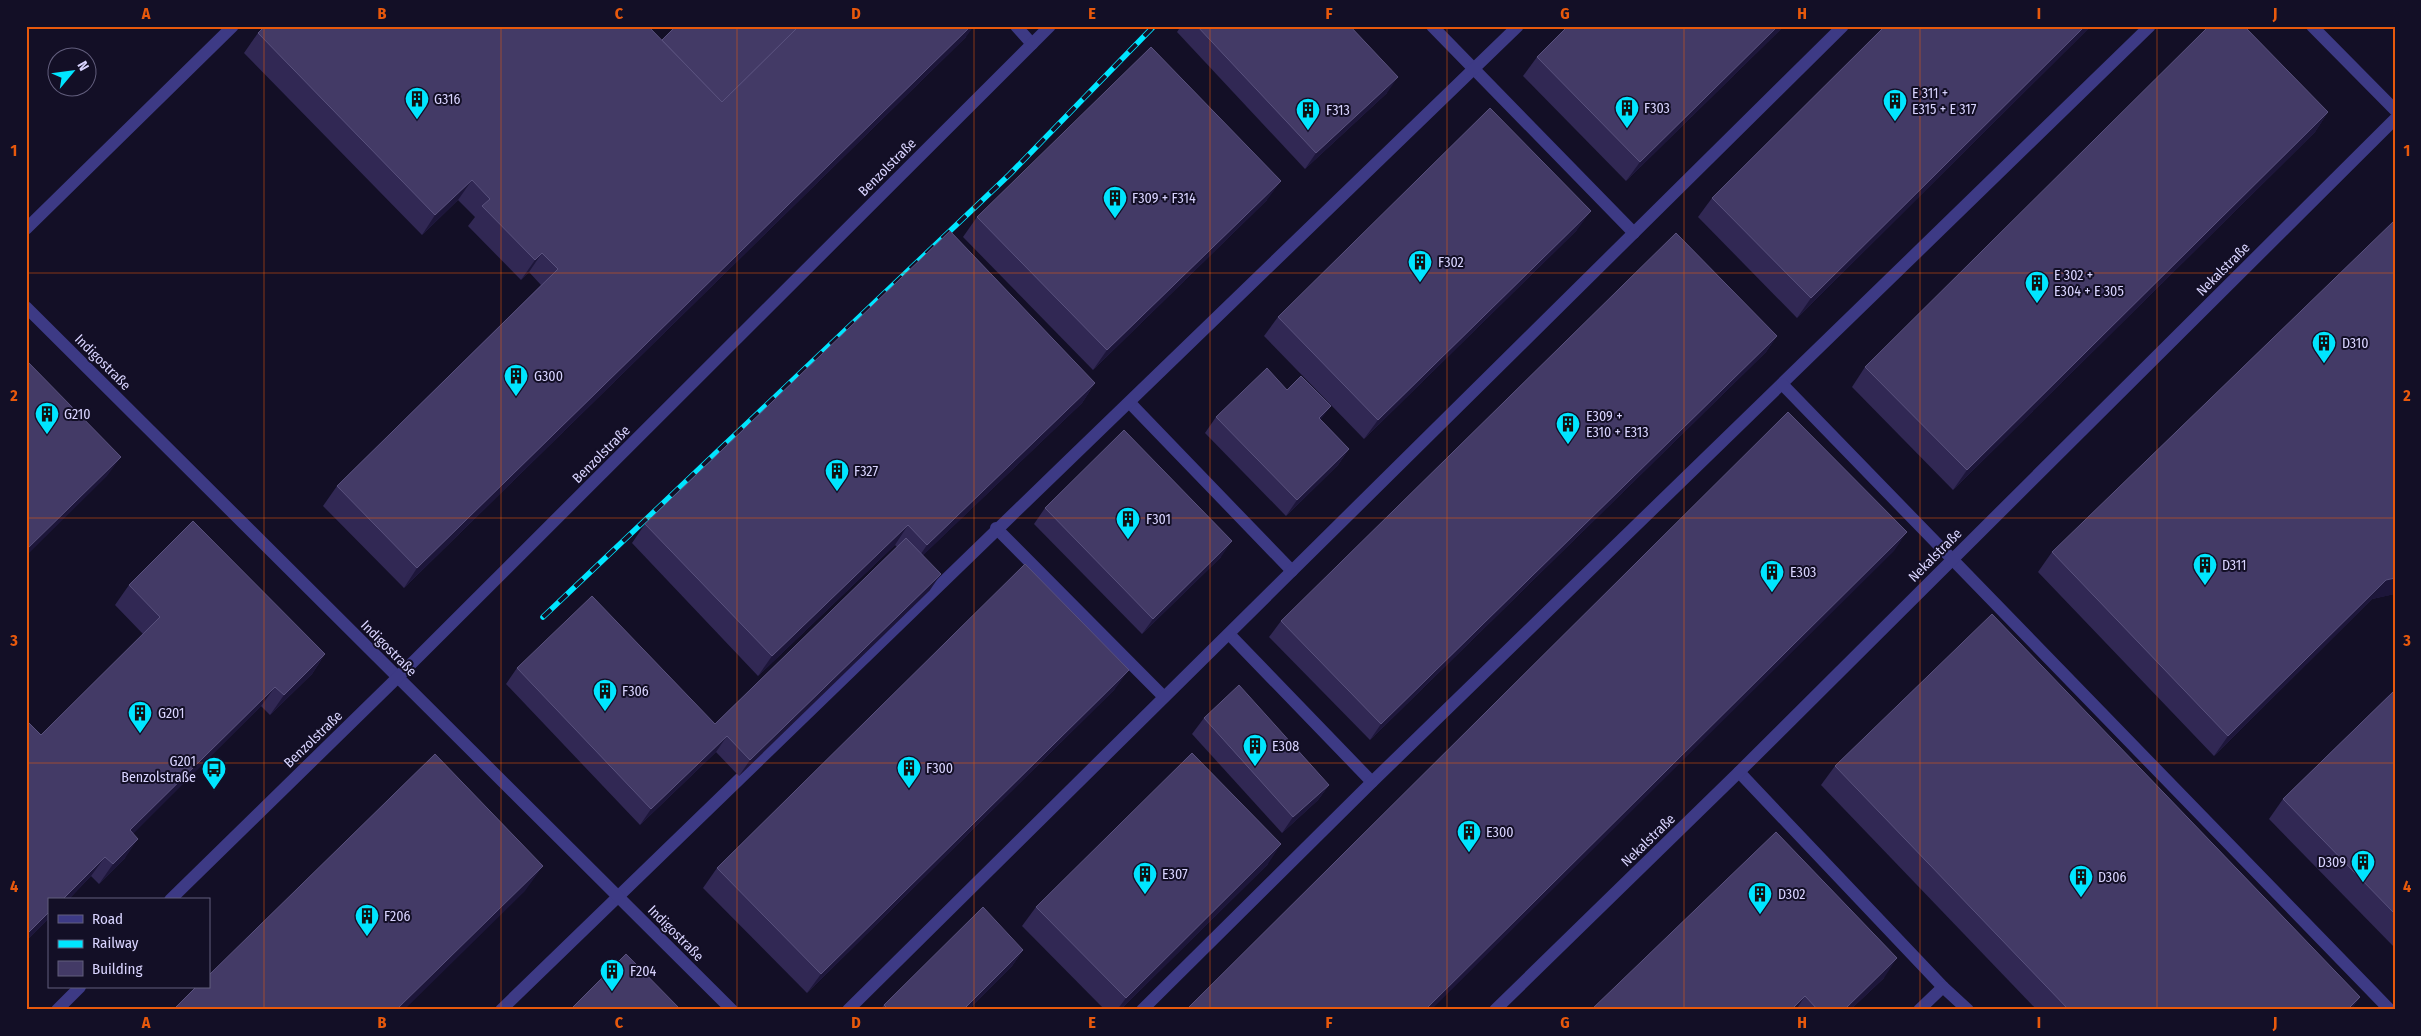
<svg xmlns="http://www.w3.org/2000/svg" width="2421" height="1036" font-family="'Fira Sans Condensed',sans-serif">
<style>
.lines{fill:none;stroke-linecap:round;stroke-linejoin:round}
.service{stroke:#3d3a85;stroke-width:12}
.minor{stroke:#3d3a85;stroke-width:12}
.rail-casing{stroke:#00e5ff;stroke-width:5.5}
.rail{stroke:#130f26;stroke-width:4;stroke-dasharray:11;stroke-linecap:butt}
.wall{fill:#312854}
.shaded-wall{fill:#1d163a}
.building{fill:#433a66;stroke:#5a527e}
.grid{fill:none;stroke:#e8590c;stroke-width:1;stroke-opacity:0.55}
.labels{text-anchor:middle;stroke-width:4;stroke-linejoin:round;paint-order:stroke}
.poi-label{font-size:14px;fill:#d9d4ff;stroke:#130f26;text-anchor:start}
.street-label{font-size:14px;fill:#d9d4ff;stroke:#130f26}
.neatline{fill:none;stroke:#e8590c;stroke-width:2}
.grid-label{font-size:16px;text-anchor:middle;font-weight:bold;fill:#e8590c}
</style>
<rect width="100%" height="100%" fill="#130f26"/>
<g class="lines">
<g class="service">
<path d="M1016,26L1032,44"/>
<path d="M1432,26L1634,233"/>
<path d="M26,229L233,26"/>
<path d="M1130,403L1292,571"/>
<path d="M996,528L1164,697"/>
<path d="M1229,634L1372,782"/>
<path d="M1739,772L1943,987"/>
<path d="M501,1010C838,680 1180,355 1518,26"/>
<path d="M848,1010L1843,26"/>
<path d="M1142,1010L1372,782L2150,26"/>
<path d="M1919,1010L1943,987L1968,1010"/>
</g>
<g class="minor">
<path d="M2312,26L2395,110"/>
<path d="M26,307L732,1010"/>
<path d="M1782,384L2390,1010"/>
<path d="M170,900L397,678L1050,26"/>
<path d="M57,1010L80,987"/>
<path d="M1495,1010L1739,772L2395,119"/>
</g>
<defs>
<path id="rail" d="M543,617L1010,174L1154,26"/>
</defs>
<use href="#rail" class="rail-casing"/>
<use href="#rail" class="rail"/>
</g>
<g class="wall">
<path d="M1181,26H1350L1387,93L1305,169L1177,32Z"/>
<path d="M1784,26L1626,181L1523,76L1537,57Z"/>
<path d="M1885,26H2091L1797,318L1698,217L1712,198Z"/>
<path d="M258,33L662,40L966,37L404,588L323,506L337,486L541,285L529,272L521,280L468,226L475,217L458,200L422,235L244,53Z"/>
<path d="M2328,112L2315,132L1953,490L1852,387L1865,367Z"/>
<path d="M1267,200L1093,370L963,237L977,217Z"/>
<path d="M1577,230L1364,439L1264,336L1278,317Z"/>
<path d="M1777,336L1766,352L1370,740L1269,637L1281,621Z"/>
<path d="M1095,383L1082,403L923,555L930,590L739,776L716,752L640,825L506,684L517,668L715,724L897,547L895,545L758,676L632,543L645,524Z"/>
<path d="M1287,390L1321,420L1349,449L1338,465L1286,516L1205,433L1216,417Z"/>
<path d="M1045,508L1221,557L1142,634L1034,524Z"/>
<path d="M2052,552L2394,594L2372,599L2214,756L2038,572Z"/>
<path d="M129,585L325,654L312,674L270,715L261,706L133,833L125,858L99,884L91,876L68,900H49V918L26,941V720L41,735L143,634L115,605Z"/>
<path d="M1115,689L807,993L703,888L717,868Z"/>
<path d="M2395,690V948L2269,819L2283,799Z"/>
<path d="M1204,718L1329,785L1318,800L1282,833L1192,734Z"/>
<path d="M1835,766L2360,997L2351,1010H2037L1821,785Z"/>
<path d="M1268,864L1120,1010H1105L1022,926L1036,907Z"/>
<path d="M1023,950L1012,966L968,1010H880L884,1005Z"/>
<path d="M1884,978L1850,1010H1591Z"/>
</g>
<g class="shaded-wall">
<path d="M971,26H974L966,37L404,588L417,568Z"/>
<path d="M1778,26H1784L1626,181L1640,162Z"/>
<path d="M2085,26H2091L1797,318L1811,298Z"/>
<path d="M1398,77L1387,93L1305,169L1316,153Z"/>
<path d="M2328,112L2315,132L1953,490L1967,470Z"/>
<path d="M472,180L458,200L422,235L435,215Z"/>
<path d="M1281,181L1267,200L1093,370L1107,350Z"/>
<path d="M1591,211L1577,230L1364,439L1378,420Z"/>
<path d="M542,253L529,272L521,280L535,260Z"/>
<path d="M1777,336L1766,352L1370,740L1381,724Z"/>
<path d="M1095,383L1082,403L914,564L927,545Z"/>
<path d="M1331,406L1319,422V418Z"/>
<path d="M1349,449L1338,465L1286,516L1297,500Z"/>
<path d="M121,457L107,476L26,556V550Z"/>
<path d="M908,525L895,545L758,676L772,656Z"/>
<path d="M1907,532L1894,551L1431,1010H1425Z"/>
<path d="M1232,541L1221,557L1142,634L1153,619Z"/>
<path d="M941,574L930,590L739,776L750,760Z"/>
<path d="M2395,578V594L2372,599L2214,756L2228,736L2386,580Z"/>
<path d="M325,654L312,674L270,715L284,695Z"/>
<path d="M1129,670L1115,689L807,993L821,974Z"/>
<path d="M275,687L261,706L117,850L130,830Z"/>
<path d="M727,736L716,752L640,825L651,809Z"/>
<path d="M1329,785L1318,800L1282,833L1293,817Z"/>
<path d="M138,839L125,858L99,884L113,864Z"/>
<path d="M1281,844L1268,864L1120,1010H1117L1126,998Z"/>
<path d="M105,857L91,876L68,900H62Z"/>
<path d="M543,866L525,891L404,1010H396Z"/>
<path d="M49,912V918L26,941V935Z"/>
<path d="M1023,950L1012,966L968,1010H963Z"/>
<path d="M1897,958L1884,978L1850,1010H1844Z"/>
<path d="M1805,996L1796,1010H1791Z"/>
<path d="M2360,997L2351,1010H2347Z"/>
</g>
<g class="building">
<path d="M265,26H648L722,102L799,26H971L417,568L337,486L558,269L542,253L535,260L482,206L490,199L472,180L435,215L258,33Z"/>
<path d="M676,26H799L722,102L662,40Z"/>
<path d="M1197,26H1350L1398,77L1316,153Z"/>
<path d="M1568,26H1778L1640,162L1537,57Z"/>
<path d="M1885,26H2085L1811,298L1712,198Z"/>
<path d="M2209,26H2244L2328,112L1967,470L1865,367Z"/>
<path d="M1151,47L1281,181L1107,350L977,217Z"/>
<path d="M1490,108L1591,211L1378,420L1278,317Z"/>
<path d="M2395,220V578L2386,580L2228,736L2052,552Z"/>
<path d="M950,231L1095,383L927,545L908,525L772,656L645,524Z"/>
<path d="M1676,233L1777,336L1381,724L1281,621Z"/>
<path d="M26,360L121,457L26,550Z"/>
<path d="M1267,368L1287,390L1301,376L1331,406L1319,418L1349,449L1297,500L1216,417Z"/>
<path d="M1788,412L1907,532L1425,1010H1186Z"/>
<path d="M1124,430L1232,541L1153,619L1045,508Z"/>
<path d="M193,521L325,654L284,695L275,687L130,830L138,839L113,864L105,857L62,900H49V912L26,935V720L41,735L160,617L129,585Z"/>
<path d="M906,538L941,574L750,760L727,736L651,809L517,668L592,596L715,724Z"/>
<path d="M1025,564L1129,670L821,974L717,868Z"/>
<path d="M1992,614L2360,997L2347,1010H2069L1835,766Z"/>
<path d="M1239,685L1329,785L1293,817L1204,718Z"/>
<path d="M2395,690V914L2283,799Z"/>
<path d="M1192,753L1281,844L1126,998L1036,907Z"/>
<path d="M435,754L543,866L396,1010H173L196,987H209V975Z"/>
<path d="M1776,832L1897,958L1844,1010H1818L1805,996L1791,1010H1591Z"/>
<path d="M983,907L1023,950L963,1010H889L884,1005Z"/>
<path d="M626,954L681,1010H570Z"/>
</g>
<path class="grid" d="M264,26V1010M501,26V1010M737,26V1010M974,26V1010M1210,26V1010M1447,26V1010M1684,26V1010M1920,26V1010M2157,26V1010M26,273H2395M26,518H2395M26,763H2395"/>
<defs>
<symbol id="building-pin" viewBox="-11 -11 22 30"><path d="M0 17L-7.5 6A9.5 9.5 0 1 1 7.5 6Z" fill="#00e5ff" stroke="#130f26"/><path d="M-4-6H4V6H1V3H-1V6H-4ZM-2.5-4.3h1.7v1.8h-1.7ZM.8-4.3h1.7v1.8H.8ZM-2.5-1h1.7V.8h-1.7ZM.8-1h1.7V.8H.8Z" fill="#111"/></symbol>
<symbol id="bus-pin" viewBox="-11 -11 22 30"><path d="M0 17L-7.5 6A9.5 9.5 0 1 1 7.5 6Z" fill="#00e5ff" stroke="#130f26"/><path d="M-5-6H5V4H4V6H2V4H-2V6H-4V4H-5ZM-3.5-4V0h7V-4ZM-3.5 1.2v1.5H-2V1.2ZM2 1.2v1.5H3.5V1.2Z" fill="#111"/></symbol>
</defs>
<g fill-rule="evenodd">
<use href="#building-pin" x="403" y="85" width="28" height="38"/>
<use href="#building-pin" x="1881" y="87" width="28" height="38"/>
<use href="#building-pin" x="1613" y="94" width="28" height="38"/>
<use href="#building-pin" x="1294" y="96" width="28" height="38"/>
<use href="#building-pin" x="1101" y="184" width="28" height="38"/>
<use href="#building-pin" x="1406" y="248" width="28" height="38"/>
<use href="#building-pin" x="2023" y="269" width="28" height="38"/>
<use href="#building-pin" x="2310" y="329" width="28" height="38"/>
<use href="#building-pin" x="502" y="362" width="28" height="38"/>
<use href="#building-pin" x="33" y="400" width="28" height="38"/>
<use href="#building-pin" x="1554" y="410" width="28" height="38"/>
<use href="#building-pin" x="823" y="457" width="28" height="38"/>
<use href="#building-pin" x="1114" y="505" width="28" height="38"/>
<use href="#building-pin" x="2191" y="551" width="28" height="38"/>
<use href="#building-pin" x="1758" y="558" width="28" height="38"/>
<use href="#building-pin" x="591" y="677" width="28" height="38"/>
<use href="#building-pin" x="126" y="699" width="28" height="38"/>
<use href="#building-pin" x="1241" y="732" width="28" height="38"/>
<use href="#building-pin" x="895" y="754" width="28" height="38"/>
<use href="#bus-pin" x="200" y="755" width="28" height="38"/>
<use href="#building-pin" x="1455" y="818" width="28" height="38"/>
<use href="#building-pin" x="2349" y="848" width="28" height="38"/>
<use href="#building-pin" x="1131" y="860" width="28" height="38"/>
<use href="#building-pin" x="2067" y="863" width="28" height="38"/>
<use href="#building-pin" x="1746" y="880" width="28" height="38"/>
<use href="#building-pin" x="353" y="902" width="28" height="38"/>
<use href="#building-pin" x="598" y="957" width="28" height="38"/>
</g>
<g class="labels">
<g class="poi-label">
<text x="1912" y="98">E 311 +<tspan x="1912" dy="16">E315 + E 317</tspan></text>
<text x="434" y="104">G316</text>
<text x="1644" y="113">F303</text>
<text x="1326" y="115">F313</text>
<text x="1132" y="203">F309 + F314</text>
<text x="1438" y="267">F302</text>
<text x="2054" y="280">E 302 +<tspan x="2054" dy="16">E304 + E 305</tspan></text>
<text x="2342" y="348">D310</text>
<text x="534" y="381">G300</text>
<text x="64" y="419">G210</text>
<text x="1586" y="421">E309 +<tspan x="1586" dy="16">E310 + E313</tspan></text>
<text x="854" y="476">F327</text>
<text x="1146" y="524">F301</text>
<text x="2222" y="570">D311</text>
<text x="1790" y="577">E303</text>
<text x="622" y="696">F306</text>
<text x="158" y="718">G201</text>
<text x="1272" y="751">E308</text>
<text x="196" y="766" text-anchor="end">G201<tspan x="196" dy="16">Benzolstraße</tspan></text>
<text x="926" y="773">F300</text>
<text x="1486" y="837">E300</text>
<text x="2346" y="867" text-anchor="end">D309</text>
<text x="1162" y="879">E307</text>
<text x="2098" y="882">D306</text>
<text x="1778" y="899">D302</text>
<text x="384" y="921">F206</text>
<text x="630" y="976">F204</text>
</g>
<g class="street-label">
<text transform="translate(887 167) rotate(-45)" y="5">Benzolstraße</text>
<text transform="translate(2223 269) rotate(-45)" y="5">Nekalstraße</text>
<text transform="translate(103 362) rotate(45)" y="5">Indigostraße</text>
<text transform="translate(601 454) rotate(-45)" y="5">Benzolstraße</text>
<text transform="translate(1935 555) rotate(-45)" y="5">Nekalstraße</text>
<text transform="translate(389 648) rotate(45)" y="5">Indigostraße</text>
<text transform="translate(313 739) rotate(-44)" y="5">Benzolstraße</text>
<text transform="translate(1648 840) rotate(-44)" y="5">Nekalstraße</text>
<text transform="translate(676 933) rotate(45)" y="5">Indigostraße</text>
</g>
</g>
<rect width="2421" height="1036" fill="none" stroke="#130f26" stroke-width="55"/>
<rect x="48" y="898" width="162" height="90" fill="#130f26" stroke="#625e7d"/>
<rect x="58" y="915" width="25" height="8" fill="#3d3a85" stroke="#625e7d"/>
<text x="92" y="924" font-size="15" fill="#d9d4ff">Road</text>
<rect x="58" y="940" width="25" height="8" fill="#00e5ff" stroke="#625e7d"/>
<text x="92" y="948" font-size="15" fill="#d9d4ff">Railway</text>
<rect x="58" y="961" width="25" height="15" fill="#433a66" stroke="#625e7d"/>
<text x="92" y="974" font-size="15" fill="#d9d4ff">Building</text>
<g transform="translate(72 72) rotate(61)"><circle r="24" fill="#130f26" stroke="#625e7d"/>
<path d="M0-4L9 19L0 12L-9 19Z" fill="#00e5ff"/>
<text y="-8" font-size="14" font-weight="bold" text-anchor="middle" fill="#d9d4ff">N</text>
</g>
<rect x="28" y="28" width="2366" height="980" class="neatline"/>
<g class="grid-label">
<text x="146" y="19">A</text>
<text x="382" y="19">B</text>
<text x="619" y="19">C</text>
<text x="856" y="19">D</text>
<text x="1092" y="19">E</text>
<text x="1329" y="19">F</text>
<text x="1565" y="19">G</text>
<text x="1802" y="19">H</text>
<text x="2039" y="19">I</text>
<text x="2275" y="19">J</text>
<text x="14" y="156">1</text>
<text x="2407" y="156">1</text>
<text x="14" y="401">2</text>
<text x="2407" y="401">2</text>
<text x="14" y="646">3</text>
<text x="2407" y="646">3</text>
<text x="14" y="892">4</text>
<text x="2407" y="892">4</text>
<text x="146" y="1028">A</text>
<text x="382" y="1028">B</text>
<text x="619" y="1028">C</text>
<text x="856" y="1028">D</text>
<text x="1092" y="1028">E</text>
<text x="1329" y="1028">F</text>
<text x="1565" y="1028">G</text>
<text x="1802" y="1028">H</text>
<text x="2039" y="1028">I</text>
<text x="2275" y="1028">J</text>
</g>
</svg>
